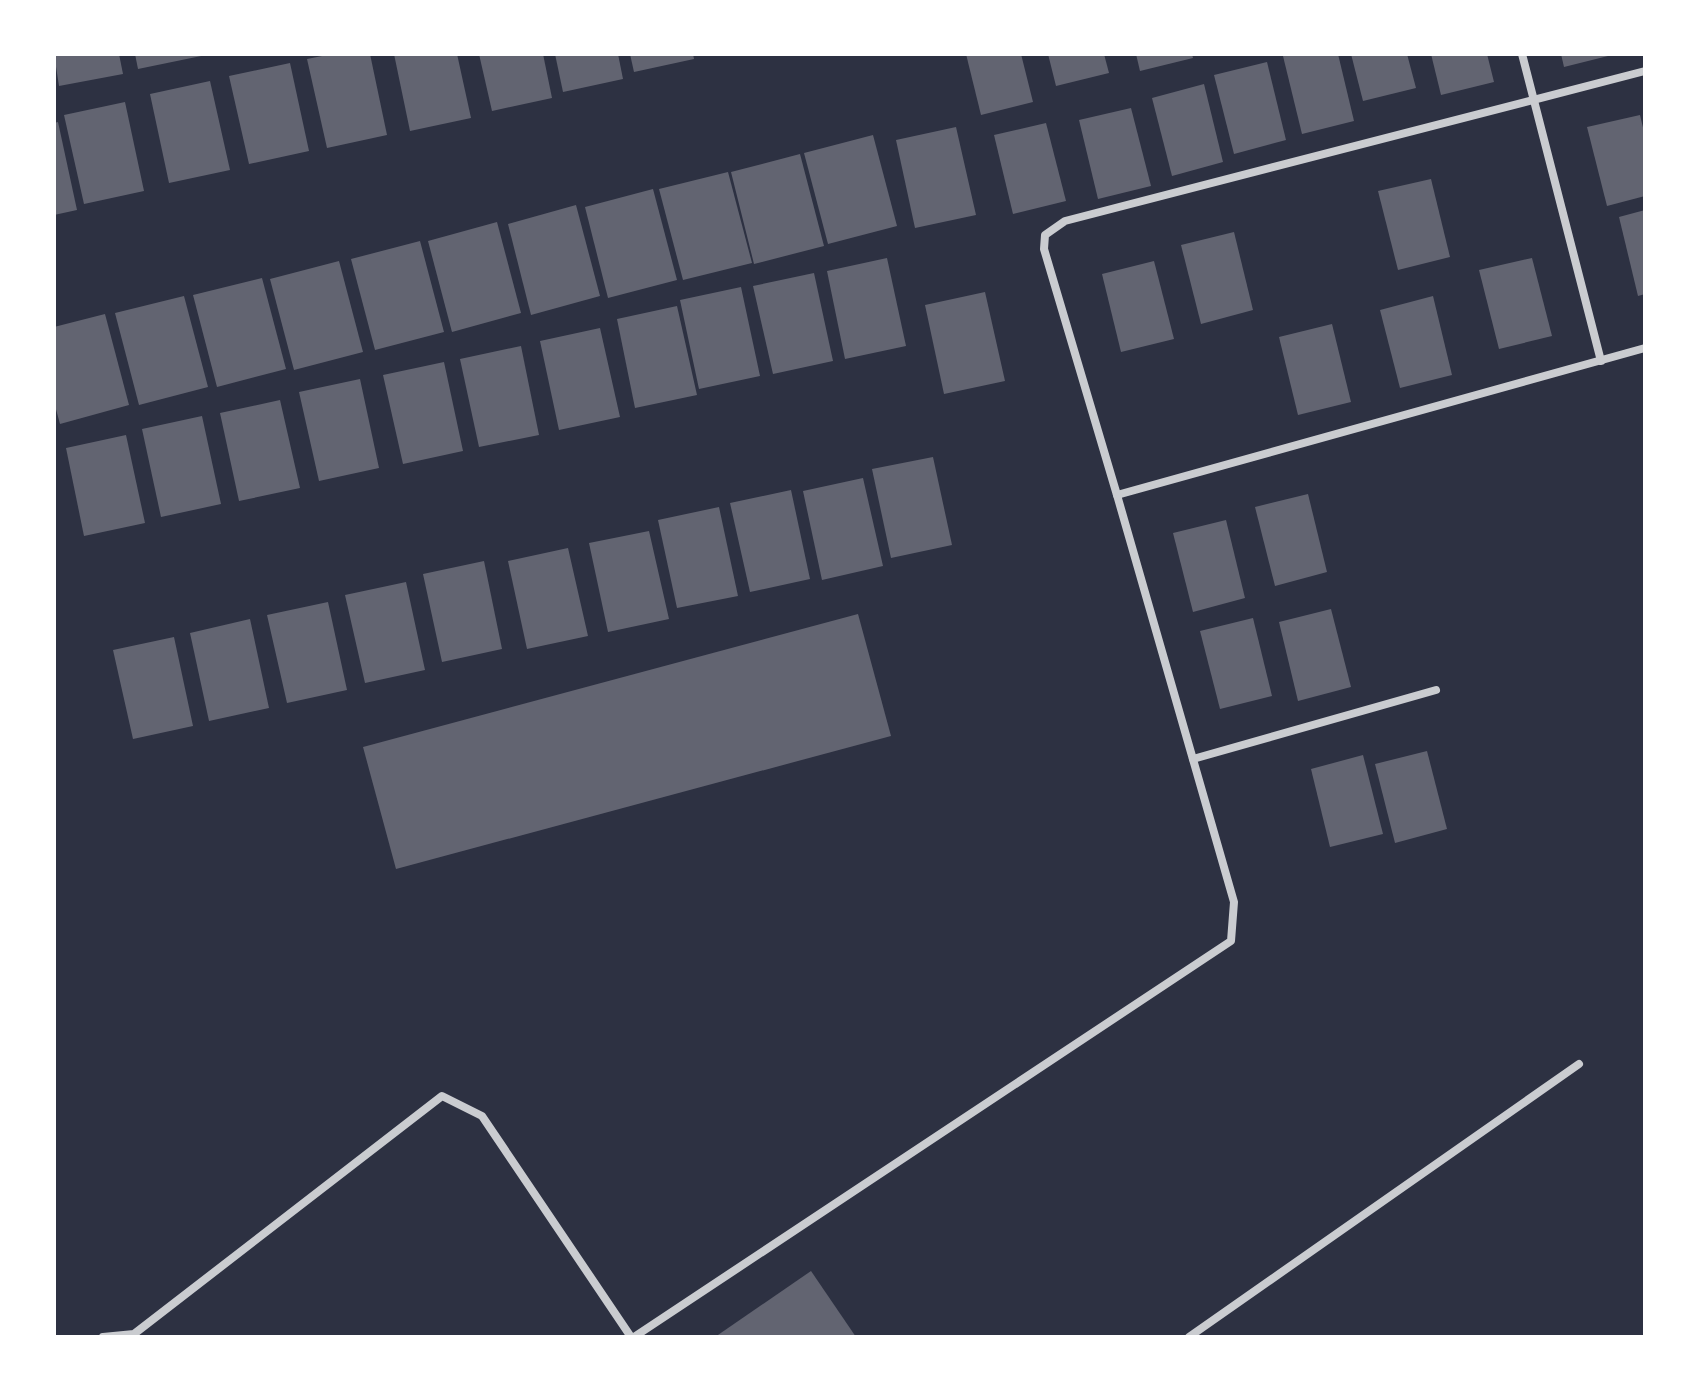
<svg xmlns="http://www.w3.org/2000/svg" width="1699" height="1391" font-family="Commissioner,sans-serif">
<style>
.building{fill:#626471}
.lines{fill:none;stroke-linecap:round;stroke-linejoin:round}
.minor{stroke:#caccd0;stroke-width:8}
</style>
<rect width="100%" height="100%" fill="#2d3142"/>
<g class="building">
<path d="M54,54H119L123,74L59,86Z"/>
<path d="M135,54H206V55L138,69Z"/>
<path d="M332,54H370L387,135L327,148L307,59Z"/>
<path d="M394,54H457L471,118L410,131Z"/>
<path d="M479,54H543L552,98L492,111Z"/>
<path d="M555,54H618L623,79L563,92Z"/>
<path d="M630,54H693L694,59L634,72Z"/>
<path d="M966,54H1021L1033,102L981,115Z"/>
<path d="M1048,54H1104L1109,73L1056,86Z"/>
<path d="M1136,54H1192L1193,58L1140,71Z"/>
<path d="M1290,54H1338L1354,121L1302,134L1283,56Z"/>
<path d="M1351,54H1407L1416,88L1363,101Z"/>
<path d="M1431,54H1487L1494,82L1441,95Z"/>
<path d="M1561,54H1612V55L1564,67Z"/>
<path d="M1267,62L1286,140L1234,154L1214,75Z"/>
<path d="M290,63L309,151L249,164L229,76Z"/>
<path d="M210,81L230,170L169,183L150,94Z"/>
<path d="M1204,84L1223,162L1172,176L1152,98Z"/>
<path d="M125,102L144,191L84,204L64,115Z"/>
<path d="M1131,108L1151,186L1098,199L1079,120Z"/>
<path d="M1640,115L1645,136V196L1607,206L1587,127Z"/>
<path d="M58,122L77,210L54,215V123Z"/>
<path d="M1046,123L1066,201L1013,214L994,135Z"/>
<path d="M956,127L976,215L915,228L896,140Z"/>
<path d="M873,135L897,226L828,244L804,153Z"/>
<path d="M800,154L824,246L754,264L731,172Z"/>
<path d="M728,172L752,263L683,280L659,189Z"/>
<path d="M1431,179L1450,257L1398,270L1378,191Z"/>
<path d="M653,189L677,280L608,298L585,207Z"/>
<path d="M576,205L600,296L531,315L508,224Z"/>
<path d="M1645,210V294L1638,296L1619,217Z"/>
<path d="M497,222L521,313L452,332L428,241Z"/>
<path d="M1234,232L1253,310L1201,324L1181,245Z"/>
<path d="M420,241L444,332L375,350L351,259Z"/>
<path d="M887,258L906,346L845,359L827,271Z"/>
<path d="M1532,258L1552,336L1499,349L1479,270Z"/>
<path d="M339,261L363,352L294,370L270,279Z"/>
<path d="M1154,261L1174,339L1121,352L1102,274Z"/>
<path d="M814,273L833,361L773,374L753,286Z"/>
<path d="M262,278L286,369L217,387L193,295Z"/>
<path d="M741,287L760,376L699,389L680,300Z"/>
<path d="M985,292L1005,381L944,394L925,305Z"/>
<path d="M184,296L208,387L139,405L115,313Z"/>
<path d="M1433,296L1452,375L1400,388L1380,310Z"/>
<path d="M677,306L697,395L635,408L617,319Z"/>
<path d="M105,314L129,405L60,424L54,402V327Z"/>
<path d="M1332,324L1351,402L1298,415L1279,337Z"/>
<path d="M600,328L620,417L559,430L540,341Z"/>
<path d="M521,346L539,435L479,447L460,359Z"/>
<path d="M444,362L463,451L403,464L383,375Z"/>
<path d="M360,379L379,468L319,481L299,392Z"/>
<path d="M280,400L300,488L239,501L220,413Z"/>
<path d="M202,416L221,504L161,517L142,429Z"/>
<path d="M126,435L145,523L84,536L66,448Z"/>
<path d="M933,457L952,545L891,558L872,469Z"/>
<path d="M863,478L883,566L822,580L803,491Z"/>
<path d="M791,490L810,579L750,592L730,503Z"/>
<path d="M1308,494L1327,572L1275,586L1255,507Z"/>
<path d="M719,507L738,596L677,608L658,520Z"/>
<path d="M1226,520L1245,598L1193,612L1173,533Z"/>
<path d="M649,531L669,619L608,632L589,543Z"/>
<path d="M568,548L588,636L527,649L508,561Z"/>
<path d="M484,561L502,649L442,662L423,574Z"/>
<path d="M406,582L425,670L365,683L345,595Z"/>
<path d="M328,602L347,690L287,703L267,615Z"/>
<path d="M1331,609L1351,687L1298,701L1279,622Z"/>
<path d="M858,614L891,736L396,869L363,747Z"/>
<path d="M1253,618L1272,696L1220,709L1200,631Z"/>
<path d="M250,619L269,708L209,721L190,633Z"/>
<path d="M174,637L193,726L133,739L113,650Z"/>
<path d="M1427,751L1447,829L1395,843L1375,764Z"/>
<path d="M1363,755L1383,834L1330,847L1311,769Z"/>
<path d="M811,1271L856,1337H715Z"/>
</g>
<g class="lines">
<g class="minor">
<path d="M1522,54L1601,361"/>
<path d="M1117,495L1044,249L1045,235L1065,221L1645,71"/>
<path d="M1193,759L1436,690"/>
<path d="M103,1337L134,1334L442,1096L482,1116L631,1337"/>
<path d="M634,1337L1231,941L1234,902L1117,495L1645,348"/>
<path d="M1189,1337L1579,1064"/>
</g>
</g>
<rect width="1699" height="1391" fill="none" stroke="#ffffff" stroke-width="112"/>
</svg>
